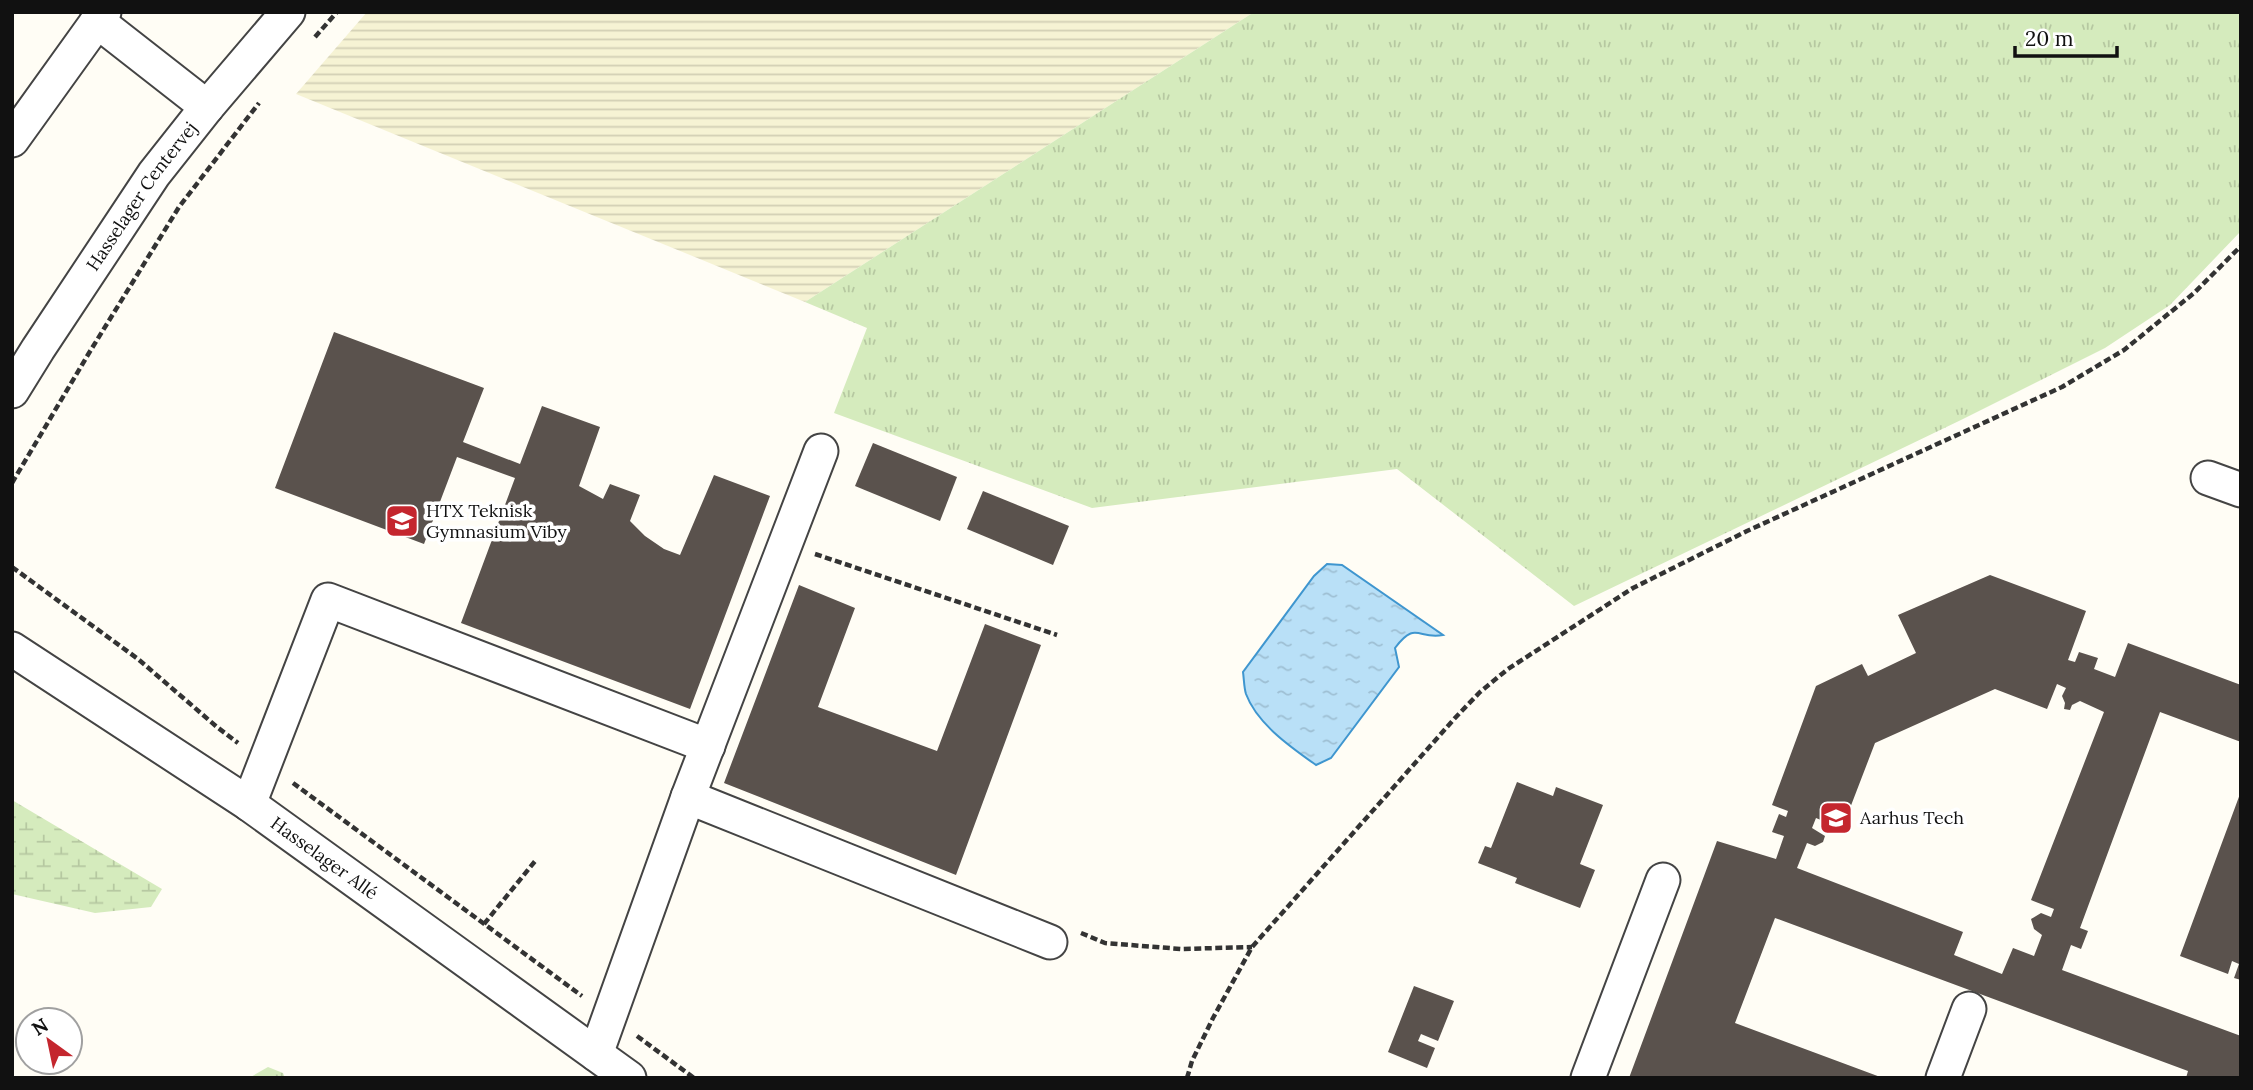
<svg xmlns="http://www.w3.org/2000/svg" width="2253" height="1090" font-family="Lora,serif">
<style>
.farmland{fill:url(#farmland-rules)}
.grass{fill:url(#grass-tufts)}
.wetland{fill:url(#wetland-marsh)}
.water{fill:url(#water-ripples);stroke:#3f96cf;stroke-width:2}
.building{fill:#5a524d;fill-rule:evenodd}
.lines{fill:none;stroke-linecap:round;stroke-linejoin:round}
.minor-casing{stroke:#444;stroke-width:37}
.path{stroke:#333;stroke-width:4.5;stroke-dasharray:7 3.5;stroke-linecap:butt}
.minor{stroke:#fff;stroke-width:33}
.labels{text-anchor:middle;stroke-width:7;stroke-linejoin:round;paint-order:stroke}
.street-label{font-size:18px;fill:#111;stroke:#fff}
.poi-label{font-size:18px;fill:#111;stroke:#fff;text-anchor:start}
</style>
<defs>
<pattern id="farmland-rules" width="6" height="5" patternUnits="userSpaceOnUse" patternTransform="scale(1.75)"><rect width="6" height="5" fill="#f6f3d4"/><path d="M0 2.5h6" fill="none" stroke="#d2cfb5"/></pattern>
<pattern id="grass-tufts" width="24" height="20" patternUnits="userSpaceOnUse" patternTransform="scale(1.75)"><rect width="24" height="20" fill="#d5ebbd"/><path d="M3 7l-1-3M5 7V3M7 7l1-3M15 17l-1-3M17 17v-4M19 17l1-3" fill="none" stroke="#b6c8a1"/></pattern>
<pattern id="wetland-marsh" width="20" height="14" patternUnits="userSpaceOnUse" patternTransform="scale(1.75)"><rect width="20" height="14" fill="#d5ebbd"/><path d="M1 5h8M5 5V1M11 12h8M15 12V8" fill="none" stroke="#b6c8a1"/></pattern>
<pattern id="water-ripples" width="26" height="14" patternUnits="userSpaceOnUse" patternTransform="scale(1.75)"><rect width="26" height="14" fill="#b9e0f7"/><path d="M2 4q2-2 4 0t4 0M15 11q2-2 4 0t4 0" fill="none" stroke="#9ebfd3"/></pattern>
</defs>
<rect width="100%" height="100%" fill="#fffdf5"/>
<path class="farmland" d="M367,12H1254L805,302L296,94Z"/>
<g class="grass">
<path d="M1254,12H2241V231L2170,305L2105,348L1961,420L1574,606L1397,469L1092,508L834,413L867,328L805,302Z"/>
<path d="M268,1067L283,1073L285,1078H249Z"/>
</g>
<path class="wetland" d="M12,800L162,889L151,907L95,913L12,894Z"/>
<path class="water" d="M1327,564L1342,565L1443,635C1418,640 1416,620 1395,648L1399,667L1331,758L1316,765C1292,748 1257,724 1246,694C1244,688 1244,679 1243,672L1314,576Z"/>
<g class="building">
<path d="M334,332L484,388L463,442L520,464L542,406L600,427L579,486L603,499L610,484L640,495L630,521L645,536L664,549L680,555L714,475L770,496L690,709L461,623L515,478L457,457L424,544L275,488Z"/>
<path d="M873,443L957,477L940,521L855,486Z"/>
<path d="M983,491L1069,526L1053,565L967,529Z"/>
<path d="M1990,575L2086,611L2068,660L2075,662L2079,652L2098,658L2094,669L2115,677L2128,643L2241,685V742L2160,712L2080,928L2088,931L2081,949L2071,945L2062,970L2241,1036V1078H2186L2188,1071L1775,918L1735,1023L1883,1078H1629L1717,841L1776,859L1784,836L1772,832L1779,814L1786,817L1788,811L1772,805L1816,686L1862,664L1868,676L1916,653L1898,615ZM2057,684L2066,688L2062,696L2065,703L2064,709L2070,710L2072,705L2080,701L2104,712L2031,900L2054,909L2051,917L2041,913L2031,919L2034,929L2042,935L2034,956L2013,948L2002,974L1954,955L1963,932L1797,868L1807,843L1815,846L1823,842L1825,836L1812,828L1816,818L1842,829L1875,743L1995,689L2047,709Z"/>
<path d="M799,585L855,608L818,707L937,751L985,624L1041,645L956,875L724,783Z"/>
<path d="M1517,782L1553,796L1556,787L1603,805L1580,864L1595,870L1580,908L1515,883L1517,878L1478,863L1485,846L1491,848Z"/>
<path d="M2240,794H2241V980L2234,978L2239,964L2232,961L2228,974L2180,956Z"/>
<path d="M1414,986L1454,1001L1438,1041L1421,1034L1418,1041L1435,1048L1427,1068L1388,1052Z"/>
</g>
<g class="lines">
<defs>
<g id="minor">
<path d="M97,21L207,107"/>
<path d="M12,140L104,12"/>
<path id="s1" d="M12,391L38,349L154,174L207,107L288,12"/>
<path d="M2208,478L2241,490"/>
<path id="s2" d="M12,649L249,804L629,1078"/>
<path d="M688,797L1050,942"/>
<path d="M249,804L328,600L708,746"/>
<path d="M596,1054L688,797L821,451"/>
<path d="M1588,1078L1663,880"/>
<path d="M1943,1078L1969,1009"/>
</g>
</defs>
<use href="#minor" class="minor-casing"/>
<g class="path">
<path d="M315,37L337,12"/>
<path d="M12,483L89,353L179,207L259,103"/>
<path d="M815,554L1057,635"/>
<path d="M12,567L138,659L217,727L238,743"/>
<path d="M293,783L582,996"/>
<path d="M484,924L536,860"/>
<path d="M1081,933L1105,943L1181,949L1252,947"/>
<path d="M637,1036L694,1078"/>
<path d="M1187,1078L1192,1061L1213,1018L1252,947L1455,718L1480,692L1508,669L1633,588L1747,531L2062,387L2124,350L2194,293L2241,246"/>
</g>
<use href="#minor" class="minor"/>
</g>
<defs>
<symbol id="university-square" viewBox="-11 -11 22 22"><rect x="-9" y="-9" width="18" height="18" rx="4" fill="#c4262e" stroke="#fff"/><path d="M0-5L7-2L0 1L-7-2ZM-4 1L0 2.5L4 1V4Q0 6-4 4Z" fill="#fff"/></symbol>
</defs>
<g fill-rule="evenodd">
<use href="#university-square" x="383" y="502" width="38" height="38"/>
<use href="#university-square" x="1817" y="799" width="38" height="38"/>
</g>
<g class="labels">
<g class="street-label">
<text dy="6" stroke="none"><textPath href="#s1" startOffset="234">Hasselager Centervej</textPath></text>
<text dy="6" stroke="none"><textPath href="#s2" startOffset="376">Hasselager Allé</textPath></text>
</g>
<g class="poi-label">
<text x="426" y="517">HTX Teknisk<tspan x="426" dy="21">Gymnasium Viby</tspan></text>
<text x="1860" y="824">Aarhus Tech</text>
</g>
</g>
<rect width="2253" height="1090" fill="none" stroke="#111111" stroke-width="28"/>
<g transform="translate(49 1041) rotate(327)"><circle r="33" fill="#ffffff" stroke="#a0a0a0" stroke-width="2"/>
<path d="M0-5L12 26L0 18L-12 26Z" fill="#c4262e"/>
<text y="-10" font-size="19" font-weight="bold" text-anchor="middle" fill="#111111">N</text>
</g>
<path d="M2015 46v10h102v-10" fill="none" stroke="#111111" stroke-width="3.5"/>
<text x="2025" y="46" font-size="21" fill="#111111" stroke="#ffffff" stroke-width="5" paint-order="stroke">20 m</text>
</svg>
